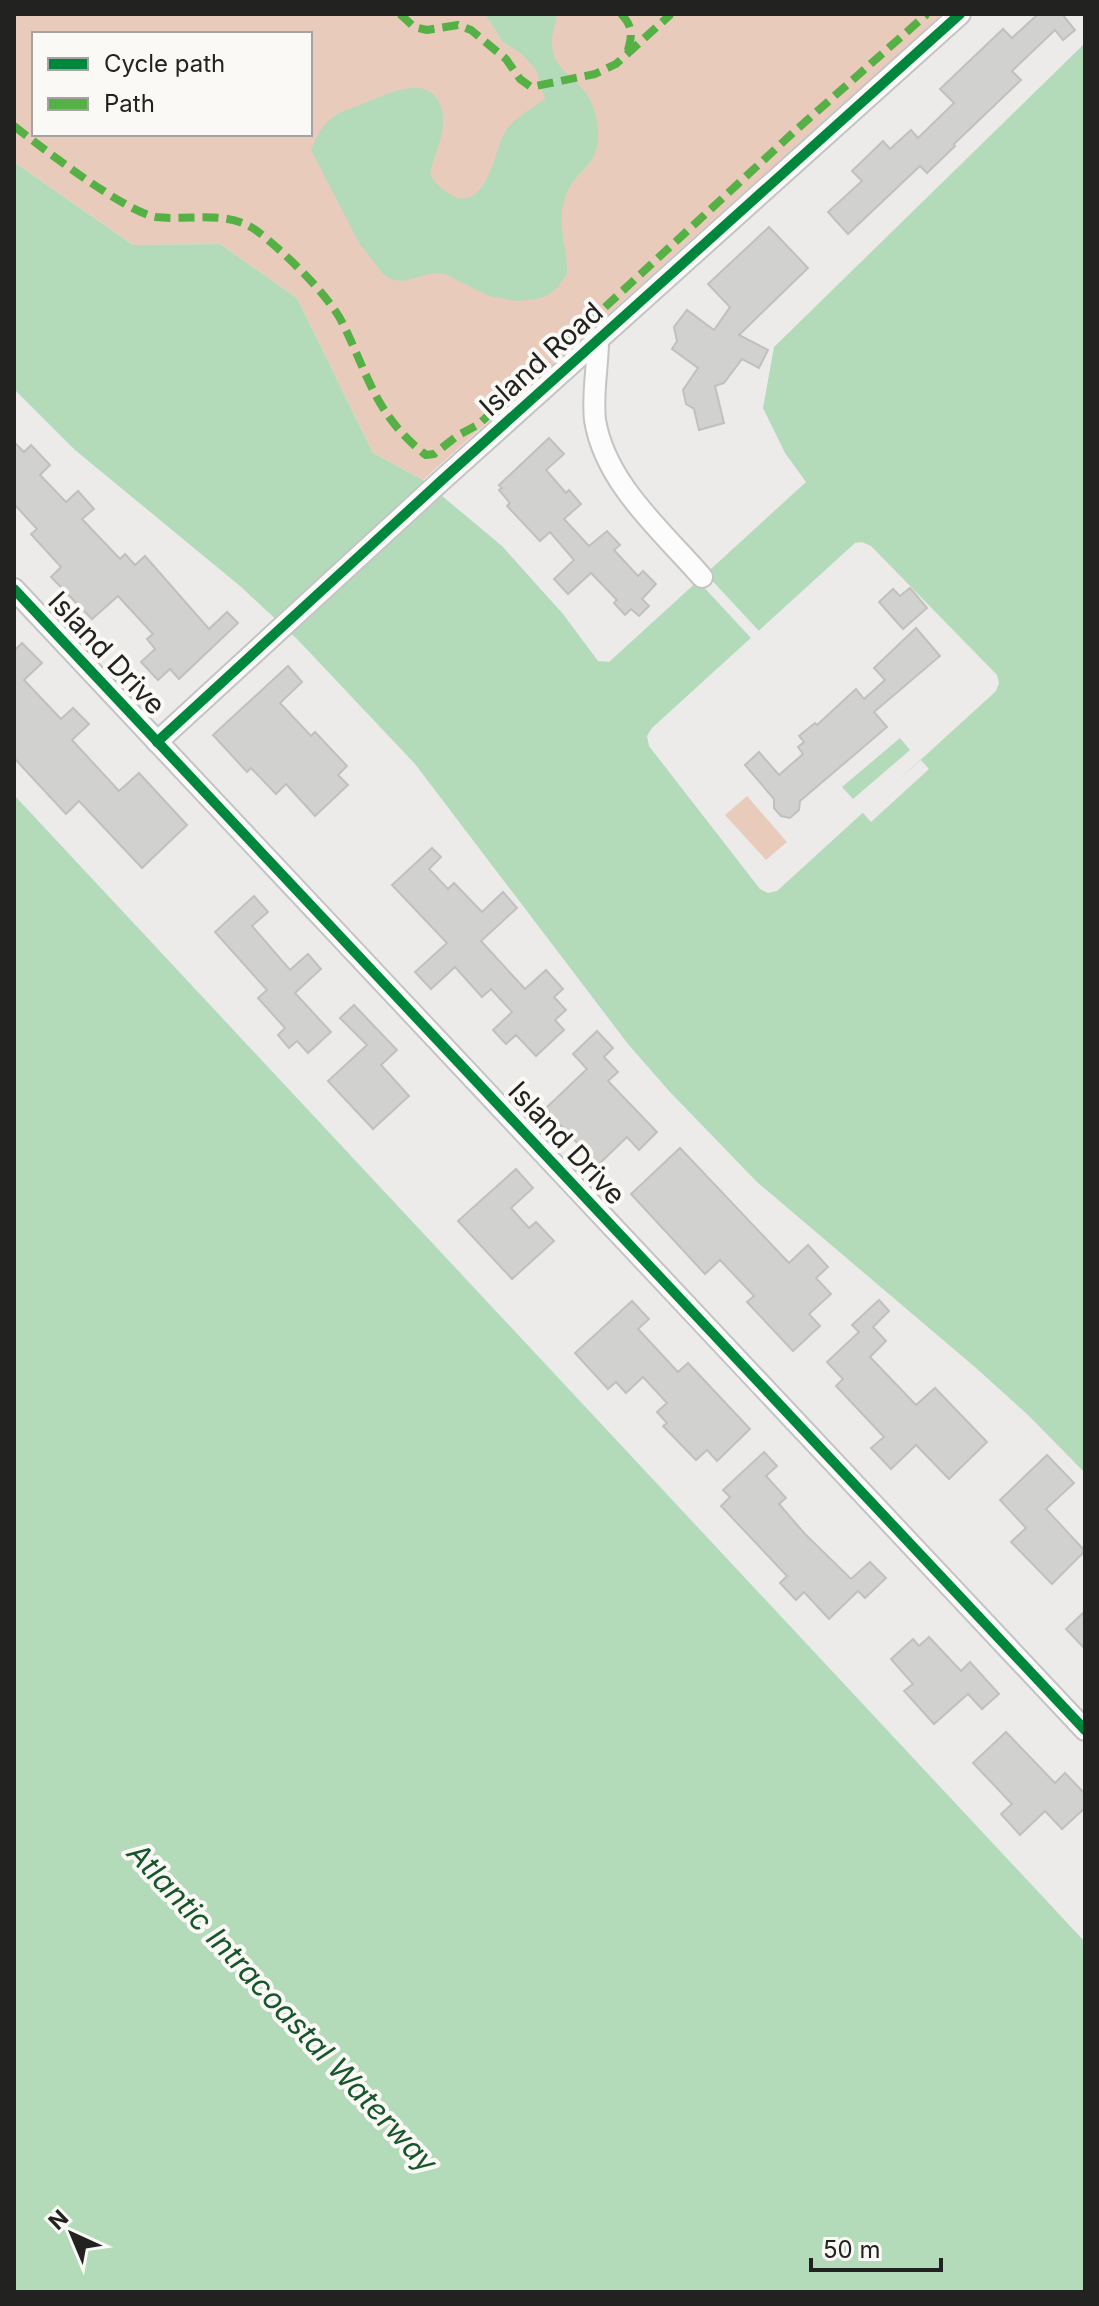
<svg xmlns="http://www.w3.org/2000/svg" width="1099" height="2306" font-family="Inter,sans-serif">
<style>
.green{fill:#e9cbbb;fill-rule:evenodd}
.water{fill:#b3dbba;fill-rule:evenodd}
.pier{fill:#ecebea}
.building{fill:#d1d1d0;stroke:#c1c0bf;stroke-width:2}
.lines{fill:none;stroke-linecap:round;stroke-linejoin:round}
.minor-casing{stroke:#c4c4c3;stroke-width:24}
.minor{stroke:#fcfcfc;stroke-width:20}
.quiet{stroke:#55b145;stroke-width:8;stroke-dasharray:16 8;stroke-linecap:butt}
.cycleway-casing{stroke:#faf9f6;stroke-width:15}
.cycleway{stroke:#00873e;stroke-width:10}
.labels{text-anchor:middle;stroke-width:8;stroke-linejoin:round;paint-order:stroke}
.street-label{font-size:28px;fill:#222221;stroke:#faf9f6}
.water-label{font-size:30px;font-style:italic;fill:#17562b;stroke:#faf9f6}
</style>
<rect width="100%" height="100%" fill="#ecebea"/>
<g class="green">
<path d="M14,14H943L423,480L373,453L297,298L220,244L133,245L14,162ZM34,34H310V134H34Z"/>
<path d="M747,796L787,842L766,860L725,815Z"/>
</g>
<g class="water">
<path d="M485,14H555L557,19C536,76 585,70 595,113C609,169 574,163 564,201C557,227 568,249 567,274L557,288L548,295L537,299L517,301L489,296L445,274L433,273L404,281L393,280L384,275L359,243L311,150C317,136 323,123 336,115C344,110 356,107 365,103C388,94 429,72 441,107C449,129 434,153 430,174C436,184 443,191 453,196C485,211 494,155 503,136C510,120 531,109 545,99L536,70L522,54L503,42Z"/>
<path d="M1085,43V1473L1029,1416L976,1368L757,1182L669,1091L628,1044L415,764L297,639L240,586L75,450L14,389V162L133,245L220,244L297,298L373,453L423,480L502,546L563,614L598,661L609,662L806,482L785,453L763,408L774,347ZM862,542L871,546L997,675L999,683L996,691L777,891L768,893L760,889L649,746L647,736L652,728L855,543Z"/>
<path d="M900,738L910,750L853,799L842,787Z"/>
<path d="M14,795L1085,1942V2292H14Z"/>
</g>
<g class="pier">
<path d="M706,574L759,631L751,638L698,581Z"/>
<path d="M921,760L929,769L871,822L862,812Z"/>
</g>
<g class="building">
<path d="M1038,14H1062L1075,30L1063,40L1055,30L1012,71L1021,80L954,144L955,146L927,173L920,166L848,234L828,212L862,181L852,171L883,141L890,149L911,130L918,138L954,103L940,89L1003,29L1012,38Z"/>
<path d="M769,227L808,268L739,335L768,350L759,368L742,359L724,383L715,386L724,423L699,430L694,409L686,404L683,390L698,368L672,349L677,341L674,327L687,310L714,330L730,307L708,284Z"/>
<path d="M549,438L564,454L546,470L566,493L569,490L581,504L564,519L589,546L607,531L620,545L614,550L638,576L643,571L656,584L642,599L649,606L639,616L631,609L625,615L614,603L617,600L591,573L568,594L554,579L574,560L550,532L540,541L507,506L510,503L499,490L502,488L499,485Z"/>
<path d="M14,442L24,452L31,445L50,465L40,475L66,502L78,491L94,509L82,519L120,559L125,554L135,565L145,556L209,629L227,612L238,623L179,679L170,669L158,680L141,662L155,649L147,639L153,634L118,596L92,619L51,577L61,567L31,534L37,529L14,504Z"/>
<path d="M910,588L927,608L903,629L879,602L893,589L900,596Z"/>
<path d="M916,628L940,656L874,712L887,727L800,801L799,810L790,818L781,816L774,808V799L745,765L759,752L779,775L803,754L798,747L804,742L799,736L815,723L817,725L856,689L864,699L885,680L874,668Z"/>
<path d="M22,643L42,663L24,680L61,719L73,708L89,724L72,740L119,791L139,773L187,825L142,868L79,801L66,814L14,758V651Z"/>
<path d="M288,666L302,682L280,703L311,736L315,732L347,766L338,775L348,785L315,816L286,784L276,794L251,768L247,772L213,735Z"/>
<path d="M432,848L441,857L429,869L448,889L454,883L482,912L503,892L517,908L481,941L525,989L546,970L563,989L554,997L566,1010L555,1020L564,1030L536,1056L516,1035L506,1044L493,1030L512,1012L491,989L482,997L455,967L431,989L415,972L447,943L392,885Z"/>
<path d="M254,896L268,912L252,926L290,970L308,954L321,969L295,993L331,1032L308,1053L297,1041L289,1048L278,1035L285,1028L258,998L267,990L215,932Z"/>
<path d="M354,1005L397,1050L381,1065L409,1096L373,1129L328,1081L367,1045L340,1018Z"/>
<path d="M597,1031L613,1048L604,1057L618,1072L608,1081L657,1132L639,1150L627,1137L598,1165L545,1109L587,1069L573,1054Z"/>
<path d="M680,1148L789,1263L808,1245L828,1267L816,1278L831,1294L809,1314L820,1326L793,1351L747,1302L754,1296L720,1260L705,1274L631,1194Z"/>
<path d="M516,1169L533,1188L511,1208L529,1228L536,1222L554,1241L512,1279L458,1221Z"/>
<path d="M879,1300L889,1311L873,1327L886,1341L870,1357L916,1405L935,1388L987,1442L949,1479L916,1445L891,1469L871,1448L884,1437L836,1386L843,1379L827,1362L859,1332L852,1325Z"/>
<path d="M632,1301L649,1319L638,1329L678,1372L688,1363L750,1429L717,1461L707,1450L696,1460L663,1426L667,1423L657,1412L667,1403L643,1377L626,1393L616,1382L608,1389L575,1353Z"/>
<path d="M764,1452L777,1466L766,1476L786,1498L779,1504L805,1534L851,1579L870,1562L886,1578L865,1598L858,1591L829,1619L804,1592L796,1600L780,1583L787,1576L721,1506L730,1497L723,1490Z"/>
<path d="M1047,1455L1074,1483L1046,1509L1085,1551L1052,1584L1011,1542L1026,1528L1000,1500Z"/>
<path d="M1085,1611V1649L1066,1629Z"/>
<path d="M929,1637L961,1671L970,1662L999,1694L982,1709L968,1694L934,1724L904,1691L913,1684L891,1659L913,1639L919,1646Z"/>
<path d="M1006,1732L1055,1783L1065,1773L1085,1794V1808L1062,1829L1045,1811L1020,1835L1001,1814L1012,1804L973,1763Z"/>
</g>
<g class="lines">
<defs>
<g id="minor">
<path d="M598,340C598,366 592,394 595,420C605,483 662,531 702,577"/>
<path d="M14,589L1085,1730"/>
<path d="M157,742L442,480L960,14"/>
</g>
</defs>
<use href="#minor" class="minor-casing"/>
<use href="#minor" class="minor"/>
<g class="quiet">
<path d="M400,14L414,27L427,30L458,25L471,30L506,59L520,79L531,87L595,74L616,64L671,14"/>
<path d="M621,14C634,27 632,37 627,53"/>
<path d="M14,126C42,148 125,212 156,217C190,221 227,209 257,231C282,250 329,295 343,324C369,377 376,416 426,455L434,454L457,436L479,424L796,130L927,14"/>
</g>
<defs>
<g id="cycleway">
<path d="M14,589L1085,1730"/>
<path d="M157,742L442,480L960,14"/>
</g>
</defs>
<use href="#cycleway" class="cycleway-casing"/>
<use href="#cycleway" class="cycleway"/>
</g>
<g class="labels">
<g class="street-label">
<text transform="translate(541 359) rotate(-42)" y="10">Island Road</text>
<text transform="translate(107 653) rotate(47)" y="10">Island Drive</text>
<text transform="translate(567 1143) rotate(47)" y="10">Island Drive</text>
</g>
<g class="water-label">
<text transform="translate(282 2008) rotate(47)" y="10">Atlantic Intracoastal Waterway</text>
</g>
</g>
<rect width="1099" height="2306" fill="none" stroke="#222221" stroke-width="32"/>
<rect x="32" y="32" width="280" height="104" fill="#faf9f6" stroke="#a4a3a1" stroke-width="2"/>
<rect x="48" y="58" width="40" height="12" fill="#00873e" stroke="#a4a3a1" stroke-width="2"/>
<text x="104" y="72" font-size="24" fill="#222221">Cycle path</text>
<rect x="48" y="98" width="40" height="12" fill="#55b145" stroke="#a4a3a1" stroke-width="2"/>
<text x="104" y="112" font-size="24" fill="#222221">Path</text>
<g transform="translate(72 2234) rotate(316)" stroke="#faf9f6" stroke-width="6" paint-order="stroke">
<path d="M0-6L14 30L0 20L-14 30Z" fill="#222221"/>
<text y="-12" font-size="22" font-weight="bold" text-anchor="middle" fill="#222221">N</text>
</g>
<path d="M811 2258v12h130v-12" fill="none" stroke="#222221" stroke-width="4"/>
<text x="823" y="2258" font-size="24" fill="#222221" stroke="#faf9f6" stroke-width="6" paint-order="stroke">50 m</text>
</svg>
